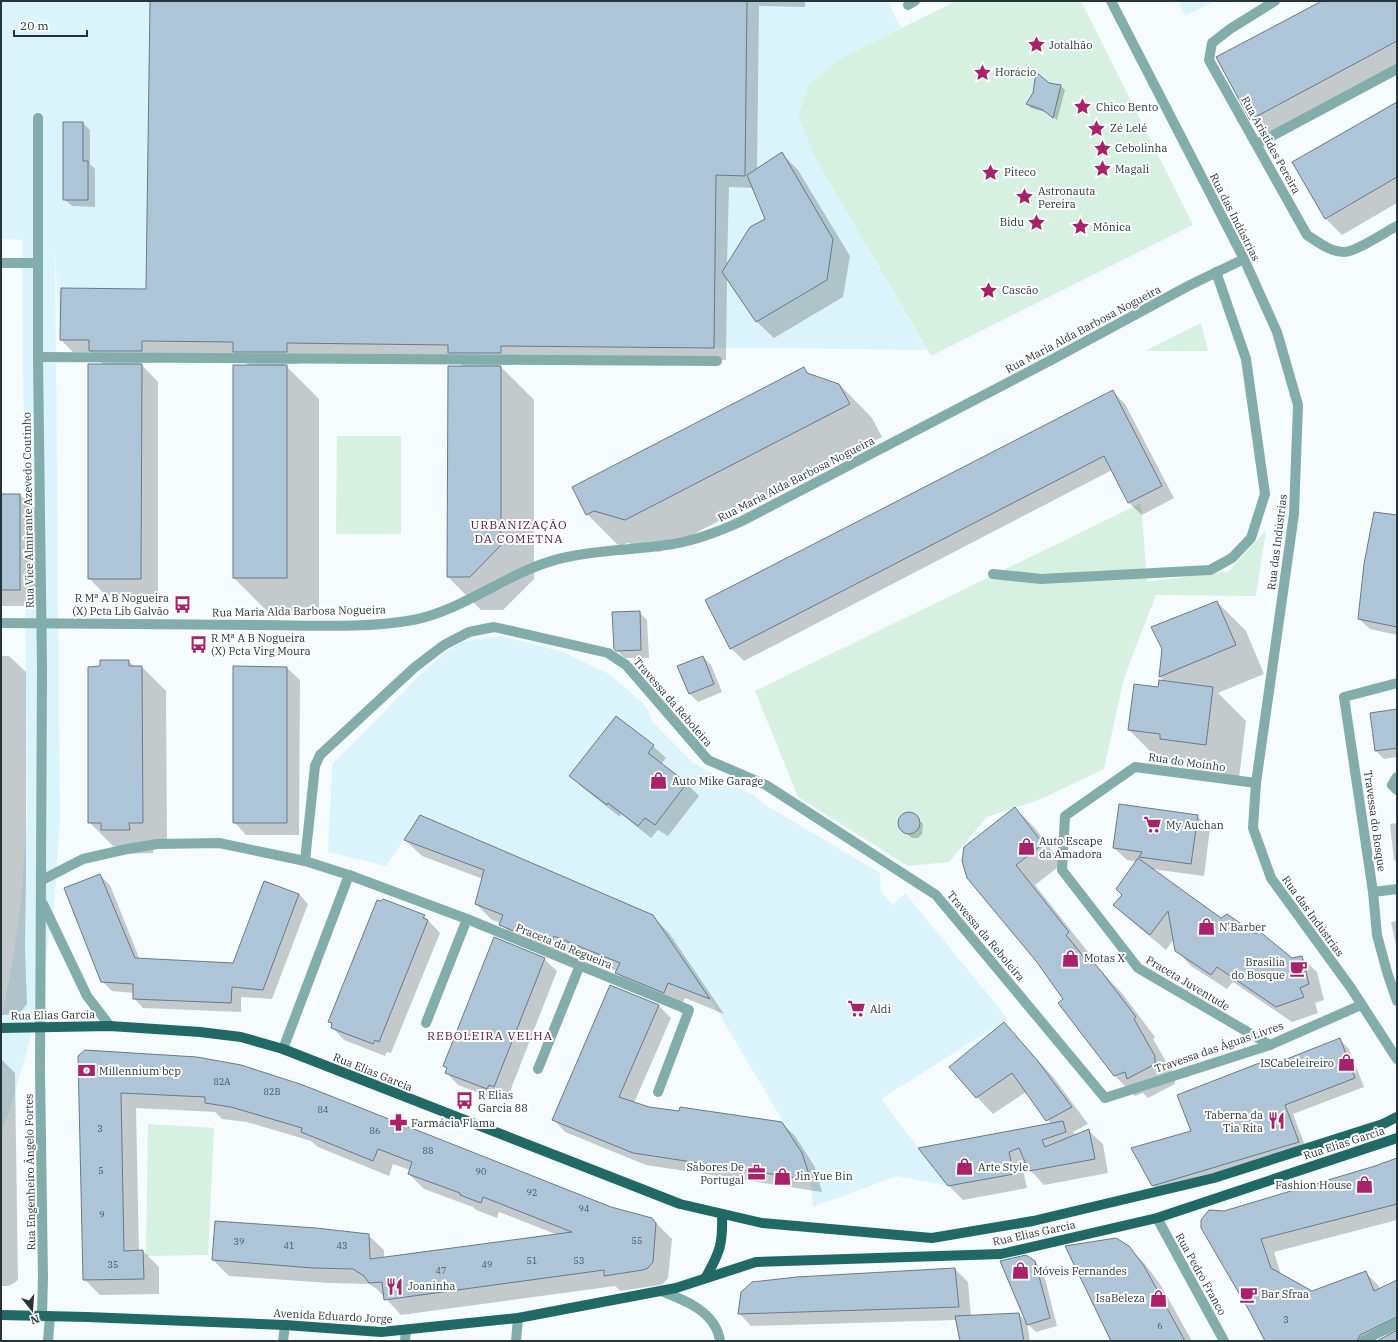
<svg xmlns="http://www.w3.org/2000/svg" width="1398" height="1342" font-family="'IBM Plex Serif',serif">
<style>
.built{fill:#dbf4fb}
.green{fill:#d6f0e2}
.shadow{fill:#0003;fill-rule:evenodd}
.building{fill:#aec4d7;stroke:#667a8c}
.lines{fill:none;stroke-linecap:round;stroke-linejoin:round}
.minor{stroke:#82adaa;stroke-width:10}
.major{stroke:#206965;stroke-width:10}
.labels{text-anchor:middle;stroke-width:4;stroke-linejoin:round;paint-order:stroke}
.number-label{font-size:9px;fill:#49585f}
.poi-label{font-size:11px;fill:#273437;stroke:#fff;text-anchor:start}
.street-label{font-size:11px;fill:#273437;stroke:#fff}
.neighbourhood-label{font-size:12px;letter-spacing:1px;fill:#561635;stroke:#fff}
</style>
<rect width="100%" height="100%" fill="#f6fcfe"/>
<g class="built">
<path d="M1,1H888L901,28L837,60L808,86L798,116L815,158L927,350L60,340L55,253L60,821L54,907L42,982L30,1040L10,1109L1,1134V1018L10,976L21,904L27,818L22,240L1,239Z"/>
<path d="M1178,1H1215L1185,16Z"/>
<path d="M500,636L561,651L609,674L640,700L648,710L651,720L693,763L753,795L769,807L880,873L881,892L893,905L905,893L1008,1019L881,1099L948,1186L897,1176L813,1207L811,1180L802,1153L710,999L653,915L421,815L386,866L328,852L332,764L423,672L449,650L465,641Z"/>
</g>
<g class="green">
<path d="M956,1H1081L1193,225L931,356L815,158L798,116L808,86L837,60Z"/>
<path d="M1201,323L1208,351H1145Z"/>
<path d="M337,436H401V534H336Z"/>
<path d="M1141,503L1147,582L1229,571L1266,530L1256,596L1156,595L1124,678L1104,769L1039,800L987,817L949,862L908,866L798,797L755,691Z"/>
<path d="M148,1124L214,1128L208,1255L146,1256Z"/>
</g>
<g class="shadow">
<path d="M151,1H805V7L759,6L757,170L782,154L798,170L850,256L843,297L774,338L757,322L727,278L726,360L513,358V365H499L534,400V579L503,610H481L448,577L464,367L454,357L299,355V364H284L319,399V611H267L234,578L249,366L237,354L154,353V363H140L158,382V595H105L89,578L104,365L92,352H73L61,340L147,290ZM729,187L753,188L766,219L727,265Z"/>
<path d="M1324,1H1397V66L1267,136L1251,119Z"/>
<path d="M1049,84L1061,86L1065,90L1057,120L1048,113L1031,108L1027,104Z"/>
<path d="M1397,103V203L1342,235L1325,218Z"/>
<path d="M83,123L90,130V164L95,169V207L72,206L64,199Z"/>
<path d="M804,368L811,376L839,384L872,418L882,437L659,552L627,543L620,547L587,514Z"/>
<path d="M1112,391L1125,404L1174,498L1142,515L1129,503L1112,470L744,661L731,648L706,601Z"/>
<path d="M1,495H20L37,511L36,606H1Z"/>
<path d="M1397,515V635L1370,629L1359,619Z"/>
<path d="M1217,602L1246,631L1264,674L1218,693L1246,721L1239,778L1194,772L1188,766L1162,763L1129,730L1165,682L1160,677Z"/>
<path d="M639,612L647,620L649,658H625L615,649Z"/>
<path d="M1,656H9L26,672V875L25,948L27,1004L19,1014L1,1015Z"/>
<path d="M703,657L711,665L722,692L698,702L690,694L679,667Z"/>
<path d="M128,661L135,667H142L166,691L167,846H153V853L126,854L118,847L113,846L89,822L101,667Z"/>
<path d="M287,668L300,680L299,835H246L234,822Z"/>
<path d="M1397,710V757L1384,759L1376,751Z"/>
<path d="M653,746L666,758L661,764L687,784L699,796L668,836L658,830L651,838L621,814L620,817L583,788L571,776Z"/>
<path d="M1015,808L1035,828L1062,864L1035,885L1088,952L1085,955L1087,957L1121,992L1155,1037L1153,1039L1175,1077V1084L1148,1098L1143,1093L1135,1096L1115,1076L1065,999L1036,960L968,877Z"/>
<path d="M910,813L923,824L922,834L918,838H912L899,827L901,817Z"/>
<path d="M1197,816L1210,828L1204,876L1152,869L1221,919L1291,959L1301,957L1317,972L1324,1000L1315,1003L1318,1013L1292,1022L1233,982L1227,989L1191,966L1176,950L1174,939L1166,950L1130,920L1114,905L1123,895L1137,862L1127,860L1114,848Z"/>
<path d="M1397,823V863L1394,860L1390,824Z"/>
<path d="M405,840L652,916L669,933L724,1014L685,998L680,1009L633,989L617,973V971L570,952L566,962L517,941L501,923L492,920L476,904L483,879L422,856Z"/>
<path d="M100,875L110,885L140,960L234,964L299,894L308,904L272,999L241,997V1012L143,1008L134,998V993L112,991L102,981Z"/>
<path d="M383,900L424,916L440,933L391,1053L387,1052L385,1056L344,1040L332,1027L333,1025L329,1021Z"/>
<path d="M1397,921V950L1391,922Z"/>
<path d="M544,959L557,971L507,1099L502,1096L500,1101L458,1085L446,1072L447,1069L444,1066Z"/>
<path d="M658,1005L671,1018L634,1103L649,1108L782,1123L795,1136L815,1167L822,1192L646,1165L565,1132L553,1119Z"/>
<path d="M1004,1023L1054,1078L1088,1124L1073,1132L1076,1136L1089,1131L1103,1144L1108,1173L1044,1185L1030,1170L1027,1164L1022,1166L1027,1188L963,1200L949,1186L1051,1124L1026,1092L993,1114L977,1097Z"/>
<path d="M1340,1040L1349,1049L1364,1087L1293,1114L1307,1151L1162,1195L1153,1185L1192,1132L1267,1061L1272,1066Z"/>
<path d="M79,1057L611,1208L656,1223L672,1239L668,1278L663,1284L659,1285L621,1291L615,1286L401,1315L377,1289L369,1284L330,1283L229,1276L213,1260L216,1222L368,1235L384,1250V1258L558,1235L499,1212L497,1218L476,1210L473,1207L424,1189L409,1174L410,1170L393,1164L389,1176L318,1147L311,1141L247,1122L222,1119L215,1112L136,1108L139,1252L143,1251L159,1267V1294L100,1295L84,1279Z"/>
<path d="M1,1059L15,1073L18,1280L11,1285L7,1286H1Z"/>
<path d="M1397,1159V1220L1274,1252L1281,1275L1312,1293L1365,1272L1378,1285L1380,1289L1397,1281V1341H1387L1388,1336L1386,1335L1370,1341H1267L1224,1212L1375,1167Z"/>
<path d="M1128,1247L1145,1264L1160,1284L1192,1341H1112Z"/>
<path d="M1035,1262L1043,1271L1057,1326L1036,1332L1027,1323L1030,1341H961L956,1320L751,1326L739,1313L955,1269L968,1282L971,1316L1019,1314L1028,1324Z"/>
</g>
<g class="building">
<path d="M150,1H747L745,176L716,175L714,348L501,346V353H448V345L287,343V352H233V342L142,341V351H89V340H60L61,288L146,289Z"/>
<path d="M1322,1H1397V41L1250,120L1216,57Z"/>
<path d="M1036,72L1049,83L1061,85L1053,118L1043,110L1026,104L1033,93Z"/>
<path d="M1397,102V177L1325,219L1292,162Z"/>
<path d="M63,122H83V161H88V200H63Z"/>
<path d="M782,152L833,239L827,280L756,322L722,272L750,227L765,219L747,175Z"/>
<path d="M88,364H142L141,579H88Z"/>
<rect x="233" y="365" width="54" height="213"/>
<path d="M448,366H501V545L470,577H447Z"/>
<path d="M804,367L807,373L839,384L850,404L625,520L594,511L586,515L572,487Z"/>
<path d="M1113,390L1162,486L1128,503L1104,456L730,649L705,600Z"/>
<rect x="1" y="494" width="19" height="96"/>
<path d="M1374,512L1397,515V627L1358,619L1364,564Z"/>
<path d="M1217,601L1236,645L1159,677L1162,649L1151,627Z"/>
<path d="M640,611L641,650L616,651L614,649L612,612Z"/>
<path d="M703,656L714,684L689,694L677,666Z"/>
<path d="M100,660H129V666H142L143,823H129L130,830H101V823H88V667L100,666Z"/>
<path d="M233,666L287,667V823H233Z"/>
<path d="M1159,680L1213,687L1206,745L1160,739V734L1128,730L1134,684L1158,687Z"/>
<path d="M1397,709V748L1375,751L1370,713Z"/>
<path d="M616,716L654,745L648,753L687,783L655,825L645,818L638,826L608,803L607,805L569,776Z"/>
<path d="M1119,804L1198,815L1191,864L1139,857L1142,852L1113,848Z"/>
<path d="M1015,807L1043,844L1016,865L1069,932L1066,935L1083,956H1088L1101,971L1136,1017L1134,1019L1155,1056V1064L1127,1079L1125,1072L1114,1076L1058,1003L1063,999L1036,961L967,878L962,861L964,847Z"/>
<circle cx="909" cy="823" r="11"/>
<path d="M420,815L653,915L710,999L668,983L664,993L615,973L620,963L554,936L550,946L499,925L503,915L475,904L484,870L404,840Z"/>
<path d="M1138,858L1221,918L1227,914L1256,934L1259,931L1292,958L1302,956L1309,984L1300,988L1304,997L1276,1007L1217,967L1211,975L1175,951L1168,911L1150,935L1113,905L1122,895L1116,889Z"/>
<path d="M100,874L135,958L233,963L264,881L299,894L263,990L232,987L231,1003L133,999V984L101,982L64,888Z"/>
<path d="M383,899L425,915L423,918L428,920L379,1042L375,1040L373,1044L331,1028L332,1023L328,1022L377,900L381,901Z"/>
<path d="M494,937L545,958L494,1087L489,1085L487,1089L445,1073L447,1068L443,1066Z"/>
<path d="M610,985L659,1005L619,1097L649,1107L679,1111L680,1107L782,1122L802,1153L811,1180L633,1153L552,1120Z"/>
<path d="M1004,1022L1037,1060L1072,1107L1046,1121L1012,1073L976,1098L949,1067Z"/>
<path d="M1340,1038L1355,1078L1285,1105L1299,1142L1152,1186L1131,1148L1191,1131L1177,1095L1267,1060L1269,1066Z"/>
<path d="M85,1050L197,1057L241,1065L303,1085L611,1207L652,1218L656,1223L653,1262L648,1268L643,1270L604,1276V1270L384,1300L382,1282L369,1283L364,1276L353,1269L313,1268L212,1260L215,1221L316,1228L369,1234L370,1259L572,1232L483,1197L481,1203L460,1195V1193L408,1174L412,1162L378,1149L373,1161L301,1132L302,1128L231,1107L205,1103V1097L121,1093L124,1251L143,1250L144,1279L83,1280L78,1056Z"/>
<path d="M1063,1121L1066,1132L1042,1140L1045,1147L1089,1129L1095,1159L1029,1171L1019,1148L1009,1152L1014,1174L948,1186L918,1148Z"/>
<path d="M1397,1158V1204L1261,1239L1271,1268L1312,1291L1366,1271L1374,1291L1397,1280V1317L1360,1335L1357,1341H1265L1250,1312L1201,1228V1220L1209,1210L1224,1211L1375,1166Z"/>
<path d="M1116,1238L1129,1246L1144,1266L1185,1341H1111L1065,1246Z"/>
<path d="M1026,1255L1035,1261L1050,1318L1027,1325L1000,1261Z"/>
<path d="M955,1268L959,1307L738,1314L741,1292L752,1282L797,1277Z"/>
<path d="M1019,1313L1024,1341H960L955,1316Z"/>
<path d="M1397,1330V1341H1377Z"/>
</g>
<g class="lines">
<g class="minor">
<path d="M1111,1L1244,259L1277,332L1298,405L1294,514L1256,783L1253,828L1271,878L1351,988L1397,1059"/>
<path d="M1275,1L1230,29L1212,43L1209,60L1307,235C1318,242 1330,252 1344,252C1356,252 1385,232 1397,226"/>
<path d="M908,5L915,1"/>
<path d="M38,118V357L42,669L40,1071L43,1278L42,1315"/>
<path d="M1257,144L1397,69"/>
<path d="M1,263H38"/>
<path d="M38,357L717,361"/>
<path d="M993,574L1041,579L1210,570L1232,558L1251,538L1265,494L1246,359L1216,272"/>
<path d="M1,623C86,624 171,624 256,625C307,625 363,629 413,620C468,609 512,568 567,557C600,550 633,550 666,545C692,542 718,532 742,521L1055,358L1190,285L1244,259"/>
<path d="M1397,683L1344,697L1373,892L1377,935L1387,972L1397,1001"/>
<path d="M1397,777L1392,785L1397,790"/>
<path d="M1256,783L1135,767L1065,816L1062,870L1138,968L1270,1045"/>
<path d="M305,861L315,766L320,755L415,667L444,645L469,632L494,627L608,653L626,665L708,760L766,785L936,895L1105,1098L1270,1045L1361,1005"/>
<path d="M42,880L83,859L127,849L157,844L219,843L305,861L349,875L467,919L689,1010L658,1092"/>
<path d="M1373,892L1397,889"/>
<path d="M43,904L87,996L110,1026"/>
<path d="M426,1023L467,919"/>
<path d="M283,1049L349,875"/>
<path d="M538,1069L580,965"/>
<path d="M1157,1218L1224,1341"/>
<path d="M661,1291C685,1300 716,1312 720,1341"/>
<path d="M48,1341L50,1316"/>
<path d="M283,1341L285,1325"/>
<path d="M405,1341L406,1330"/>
<path d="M516,1341L518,1318"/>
<path d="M1363,1341L1397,1323"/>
</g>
<g class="major">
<path d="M1,1028L110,1026L200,1032L241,1037L283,1049L680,1204L762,1223L932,1238L1033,1221L1214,1178L1383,1124L1397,1117"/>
<path d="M706,1277C720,1252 723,1244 722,1214"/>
<path d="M1,1315L87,1317L285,1325L381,1332L518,1318L676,1288L756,1262L1001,1254L1157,1218L1397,1138"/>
</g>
</g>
<defs>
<symbol id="sight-bare" viewBox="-9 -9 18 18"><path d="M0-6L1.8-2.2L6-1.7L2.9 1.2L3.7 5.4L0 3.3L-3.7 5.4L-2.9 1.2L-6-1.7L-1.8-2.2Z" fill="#a92269" stroke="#fff" stroke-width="2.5" paint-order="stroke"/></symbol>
<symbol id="bus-bare" viewBox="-9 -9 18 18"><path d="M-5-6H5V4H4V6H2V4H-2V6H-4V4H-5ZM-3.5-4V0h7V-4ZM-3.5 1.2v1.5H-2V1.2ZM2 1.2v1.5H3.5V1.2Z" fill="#a92269" stroke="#fff" stroke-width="2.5" paint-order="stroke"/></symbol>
<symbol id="shop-bare" viewBox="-9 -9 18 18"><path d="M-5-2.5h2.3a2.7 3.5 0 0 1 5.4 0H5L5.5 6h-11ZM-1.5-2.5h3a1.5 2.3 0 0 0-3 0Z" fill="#a92269" stroke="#fff" stroke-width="2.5" paint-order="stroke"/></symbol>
<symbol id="supermarket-bare" viewBox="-9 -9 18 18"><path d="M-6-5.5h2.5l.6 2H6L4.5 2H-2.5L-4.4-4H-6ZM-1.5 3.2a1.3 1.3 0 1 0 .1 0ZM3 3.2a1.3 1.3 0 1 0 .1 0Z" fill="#a92269" stroke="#fff" stroke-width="2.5" paint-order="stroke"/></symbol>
<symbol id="cafe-bare" viewBox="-9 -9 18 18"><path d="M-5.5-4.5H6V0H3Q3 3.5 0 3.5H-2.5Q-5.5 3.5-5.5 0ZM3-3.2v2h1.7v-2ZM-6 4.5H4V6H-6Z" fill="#a92269" stroke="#fff" stroke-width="2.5" paint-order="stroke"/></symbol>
<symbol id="bank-bare" viewBox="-9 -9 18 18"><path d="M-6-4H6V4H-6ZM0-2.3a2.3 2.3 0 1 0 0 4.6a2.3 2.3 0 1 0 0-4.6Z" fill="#a92269" stroke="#fff" stroke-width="2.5" paint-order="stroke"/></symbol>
<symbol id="restaurant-bare" viewBox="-9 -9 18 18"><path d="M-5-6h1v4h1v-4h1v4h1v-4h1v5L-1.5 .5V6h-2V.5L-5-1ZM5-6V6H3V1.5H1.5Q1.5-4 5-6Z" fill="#a92269" stroke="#fff" stroke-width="2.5" paint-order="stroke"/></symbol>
<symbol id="pharmacy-bare" viewBox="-9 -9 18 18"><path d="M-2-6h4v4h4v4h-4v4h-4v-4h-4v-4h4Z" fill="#a92269" stroke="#fff" stroke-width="2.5" paint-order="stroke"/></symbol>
<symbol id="office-bare" viewBox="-9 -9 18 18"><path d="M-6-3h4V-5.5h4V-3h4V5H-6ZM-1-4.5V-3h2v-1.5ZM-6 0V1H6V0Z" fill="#a92269" stroke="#fff" stroke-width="2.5" paint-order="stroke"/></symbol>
</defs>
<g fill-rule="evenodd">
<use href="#sight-bare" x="1024" y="32" width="25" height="25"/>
<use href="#sight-bare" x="970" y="60" width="25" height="25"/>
<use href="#sight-bare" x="1070" y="94" width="25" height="25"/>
<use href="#sight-bare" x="1084" y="116" width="25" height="25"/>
<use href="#sight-bare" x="1090" y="136" width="25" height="25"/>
<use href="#sight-bare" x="1090" y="156" width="25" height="25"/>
<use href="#sight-bare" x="978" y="160" width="25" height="25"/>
<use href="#sight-bare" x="1012" y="184" width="25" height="25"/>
<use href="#sight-bare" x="1024" y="210" width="25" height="25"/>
<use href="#sight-bare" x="1068" y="214" width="25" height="25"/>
<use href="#sight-bare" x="976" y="278" width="25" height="25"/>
<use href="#bus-bare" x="170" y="592" width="25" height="25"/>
<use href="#bus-bare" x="186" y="632" width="25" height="25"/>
<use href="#shop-bare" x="646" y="768" width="25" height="25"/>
<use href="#supermarket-bare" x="1140" y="812" width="25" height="25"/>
<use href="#shop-bare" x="1014" y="834" width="25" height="25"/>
<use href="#shop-bare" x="1194" y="914" width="25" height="25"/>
<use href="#shop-bare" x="1058" y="946" width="25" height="25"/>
<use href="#cafe-bare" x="1286" y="956" width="25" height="25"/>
<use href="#supermarket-bare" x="844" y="996" width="25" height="25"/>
<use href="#shop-bare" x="1334" y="1050" width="25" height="25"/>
<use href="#bank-bare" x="74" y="1058" width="25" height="25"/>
<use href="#bus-bare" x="452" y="1088" width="25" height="25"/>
<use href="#restaurant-bare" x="1264" y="1108" width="25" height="25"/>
<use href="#pharmacy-bare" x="386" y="1110" width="25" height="25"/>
<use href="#shop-bare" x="952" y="1154" width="25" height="25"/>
<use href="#office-bare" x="744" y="1160" width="25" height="25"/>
<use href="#shop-bare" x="770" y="1164" width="25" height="25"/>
<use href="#shop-bare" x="1352" y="1172" width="25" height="25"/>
<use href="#shop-bare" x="1008" y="1258" width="25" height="25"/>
<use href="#restaurant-bare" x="382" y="1274" width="25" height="25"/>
<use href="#cafe-bare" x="1236" y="1282" width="25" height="25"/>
<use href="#shop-bare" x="1146" y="1286" width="25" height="25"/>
</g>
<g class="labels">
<g class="number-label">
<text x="222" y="1085">82A</text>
<text x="272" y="1095">82B</text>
<text x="323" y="1113">84</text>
<text x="100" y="1132">3</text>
<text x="375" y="1134">86</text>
<text x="428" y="1154">88</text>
<text x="101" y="1174">5</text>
<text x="481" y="1175">90</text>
<text x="532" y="1196">92</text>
<text x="584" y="1212">94</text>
<text x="102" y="1218">9</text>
<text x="637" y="1244">55</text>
<text x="239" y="1245">39</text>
<text x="289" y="1249">41</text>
<text x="342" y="1249">43</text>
<text x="532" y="1264">51</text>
<text x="579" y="1264">53</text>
<text x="113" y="1268">35</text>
<text x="487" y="1268">49</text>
<text x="441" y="1274">47</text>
<text x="1286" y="1323">3</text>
<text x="1160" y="1329">6</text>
</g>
<g class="poi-label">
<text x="1049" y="49">Jotalhão</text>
<text x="995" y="76">Horácio</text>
<text x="1096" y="111">Chico Bento</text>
<text x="1110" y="132">Zé Lelé</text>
<text x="1115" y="152">Cebolinha</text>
<text x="1115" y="173">Magali</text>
<text x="1004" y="176">Piteco</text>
<text x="1038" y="195">Astronauta<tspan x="1038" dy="13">Pereira</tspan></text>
<text x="1024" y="226" text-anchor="end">Bidu</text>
<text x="1093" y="231">Mônica</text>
<text x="1002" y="294">Cascão</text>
<text x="169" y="602" text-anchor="end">R Mª A B Nogueira<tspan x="169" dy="13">(X) Pcta Lib Galvão</tspan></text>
<text x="211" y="642">R Mª A B Nogueira<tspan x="211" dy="13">(X) Pcta Virg Moura</tspan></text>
<text x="672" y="785">Auto Mike Garage</text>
<text x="1166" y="829">My Auchan</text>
<text x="1039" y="845">Auto Escape<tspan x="1039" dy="13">da Amadora</tspan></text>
<text x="1219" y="931">N'Barber</text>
<text x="1084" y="962">Motas X</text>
<text x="1285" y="966" text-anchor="end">Brasilia<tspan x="1285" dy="13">do Bosque</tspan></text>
<text x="870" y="1013">Aldi</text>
<text x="1334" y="1067" text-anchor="end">ISCabeleireiro</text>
<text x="99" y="1075">Millennium bcp</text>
<text x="478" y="1099">R Elias<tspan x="478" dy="13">Garcia 88</tspan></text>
<text x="1263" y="1119" text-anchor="end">Taberna da<tspan x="1263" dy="13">Tia Rita</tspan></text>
<text x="411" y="1127">Farmácia Flama</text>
<text x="744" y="1171" text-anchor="end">Sabores De<tspan x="744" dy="13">Portugal</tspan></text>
<text x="978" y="1171">Arte Style</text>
<text x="795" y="1180">Jin Yue Bin</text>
<text x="1352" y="1189" text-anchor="end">Fashion House</text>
<text x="1033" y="1275">Móveis Fernandes</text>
<text x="408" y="1290">Joaninha</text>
<text x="1261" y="1298">Bar Sfraa</text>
<text x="1145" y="1302" text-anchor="end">IsaBeleza</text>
</g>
<g class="street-label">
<text transform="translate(1271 145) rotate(61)" y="4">Rua Aristides Pereira</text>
<text transform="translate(1235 217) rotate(63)" y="4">Rua das Indústrias</text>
<text transform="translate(1083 329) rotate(-28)" y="4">Rua Maria Alda Barbosa Nogueira</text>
<text transform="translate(796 479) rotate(-27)" y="4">Rua Maria Alda Barbosa Nogueira</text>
<text transform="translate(28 510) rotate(-91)" y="4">Rua Vice Almirante Azevedo Coutinho</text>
<text transform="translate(1277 542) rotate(-83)" y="4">Rua das Indústrias</text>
<text transform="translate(299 611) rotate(-1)" y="4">Rua Maria Alda Barbosa Nogueira</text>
<text transform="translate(673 702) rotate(49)" y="4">Travessa da Reboleira</text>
<text transform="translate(1187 762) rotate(8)" y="4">Rua do Moinho</text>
<text transform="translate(1375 821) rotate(82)" y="4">Travessa do Bosque</text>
<text transform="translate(1313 916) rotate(54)" y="4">Rua das Indústrias</text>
<text transform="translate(986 936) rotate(50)" y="4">Travessa da Reboleira</text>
<text transform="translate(564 946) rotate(22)" y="4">Praceta da Regueira</text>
<text transform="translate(1188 983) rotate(31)" y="4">Praceta Juventude</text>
<text transform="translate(53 1015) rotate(-1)" y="4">Rua Elias Garcia</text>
<text transform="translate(1219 1047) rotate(-19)" y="4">Travessa das Águas Livres</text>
<text transform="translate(373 1072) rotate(22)" y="4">Rua Elias Garcia</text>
<text transform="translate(1344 1143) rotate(-18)" y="4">Rua Elias Garcia</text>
<text transform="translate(30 1172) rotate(-91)" y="4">Rua Engenheiro Ângelo Fortes</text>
<text transform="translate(1034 1233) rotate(-12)" y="4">Rua Elias Garcia</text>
<text transform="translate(1201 1274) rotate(61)" y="4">Rua Pedro Franco</text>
<text transform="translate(333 1316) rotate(3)" y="4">Avenida Eduardo Jorge</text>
</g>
<g class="neighbourhood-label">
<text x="519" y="529">URBANIZAÇÃO<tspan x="519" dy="14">DA COMETNA</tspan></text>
<text x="490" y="1040">REBOLEIRA VELHA</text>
</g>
</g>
<rect width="1398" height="1342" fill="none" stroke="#273437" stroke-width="4"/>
<g transform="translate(32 1310) rotate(163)" stroke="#ffffff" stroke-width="3" paint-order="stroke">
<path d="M0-3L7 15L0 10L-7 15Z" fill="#273437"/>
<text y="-6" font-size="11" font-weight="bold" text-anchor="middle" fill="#273437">N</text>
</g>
<path d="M14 30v6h73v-6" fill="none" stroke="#273437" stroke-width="2"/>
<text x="20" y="30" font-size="12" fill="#273437" stroke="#ffffff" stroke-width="3" paint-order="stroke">20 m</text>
</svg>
